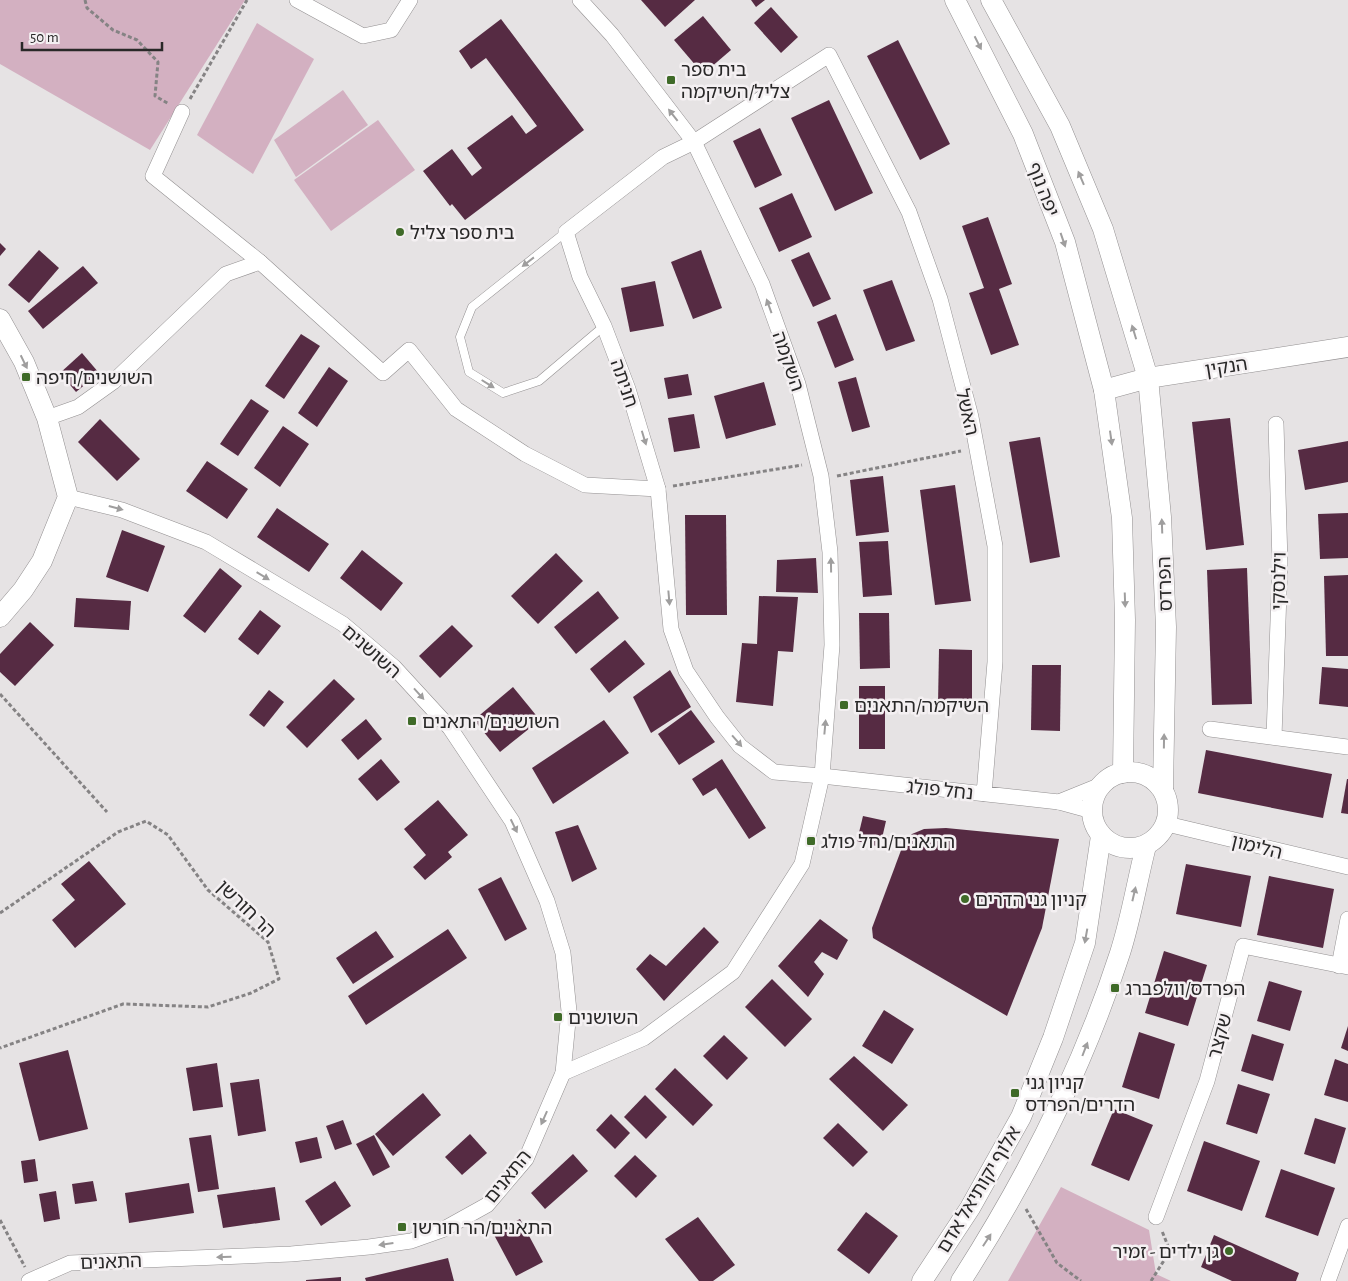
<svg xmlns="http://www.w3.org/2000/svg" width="1348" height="1281" font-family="'Alegreya Sans','Noto Sans Hebrew',sans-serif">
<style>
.green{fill:#d3b0c1}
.building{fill:#562b43}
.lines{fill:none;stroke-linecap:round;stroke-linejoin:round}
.service-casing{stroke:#939091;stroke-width:9}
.minor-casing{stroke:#939091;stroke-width:16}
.tertiary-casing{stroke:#939091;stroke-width:21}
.path{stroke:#858384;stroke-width:3;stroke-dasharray:4 2.5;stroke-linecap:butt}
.service{stroke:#fff;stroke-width:8}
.minor{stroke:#fff;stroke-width:15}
.tertiary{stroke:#fff;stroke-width:20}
.oneway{fill:#9f9e9e}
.poi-dot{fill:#3f6a28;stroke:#f4f0f2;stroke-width:2}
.labels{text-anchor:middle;stroke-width:5;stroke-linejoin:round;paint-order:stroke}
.poi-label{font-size:19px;fill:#292828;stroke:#f4f0f2;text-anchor:start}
.street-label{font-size:19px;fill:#292828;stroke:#f4f0f2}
</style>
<rect width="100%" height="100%" fill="#e6e3e4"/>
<g class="green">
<path d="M0,0H245L150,150L0,64Z"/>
<path d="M257,23L314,59L253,174L197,135Z"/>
<path d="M343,90L368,125L296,177L274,140Z"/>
<path d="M378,120L415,170L331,231L294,180Z"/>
<path d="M1061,1187L1149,1230L1156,1274L1171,1281H1008Z"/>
</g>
<g class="building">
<path d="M641,0H695L665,27Z"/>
<path d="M751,0H765L756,7Z"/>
<path d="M771,7L798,37L781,53L754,23Z"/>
<path d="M703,16L731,50L703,74L674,40Z"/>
<path d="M501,19L584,130L465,220L452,204L450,206L423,171L452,149L472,176L482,168L467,148L512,115L526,134L537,126L486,58L471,69L459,51Z"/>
<path d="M898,40L950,144L920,160L867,56Z"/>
<path d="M829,100L873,193L835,211L791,118Z"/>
<path d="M760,128L782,175L755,188L733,141Z"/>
<path d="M792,193L812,237L779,252L759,208Z"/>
<path d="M988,217L1012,284L999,289L1019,345L991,355L969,293L984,288L962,226Z"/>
<path d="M0,243L6,249L0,256Z"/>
<path d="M39,250L59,268L29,303L8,285Z"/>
<path d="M701,250L722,308L693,319L671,262Z"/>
<path d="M809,252L831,299L813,307L791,260Z"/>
<path d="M83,266L98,283L43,329L28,311Z"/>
<path d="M892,280L915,341L886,351L863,290Z"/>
<path d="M655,281L664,326L630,332L621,288Z"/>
<path d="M836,314L854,360L835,368L817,322Z"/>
<path d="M301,334L320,346L284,399L265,386Z"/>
<path d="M82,353L99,373L76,392L60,373Z"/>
<path d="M329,367L348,381L317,427L298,413Z"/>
<path d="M688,374L692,395L668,399L664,378Z"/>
<path d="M856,377L870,427L852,432L838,382Z"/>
<path d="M764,382L776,425L726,439L714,396Z"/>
<path d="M251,399L269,411L238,456L220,444Z"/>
<path d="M694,414L700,448L674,452L668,418Z"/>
<path d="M1230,418L1244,545L1206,550L1192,422Z"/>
<path d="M100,419L140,459L117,481L78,442Z"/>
<path d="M283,426L309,444L280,487L254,468Z"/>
<path d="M1040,437L1060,557L1030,563L1009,442Z"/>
<path d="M1348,441V482L1305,490L1298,450Z"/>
<path d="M207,461L248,489L227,519L186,491Z"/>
<path d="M883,476L889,532L856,536L850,480Z"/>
<path d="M955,485L971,601L935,605L920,490Z"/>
<path d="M277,508L329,544L309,572L257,537Z"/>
<path d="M1348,513V558L1320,559L1318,514Z"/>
<path d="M685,515H726L727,615H686Z"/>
<path d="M122,530L165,546L148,592L106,577Z"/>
<path d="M888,541L892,595L863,597L859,542Z"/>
<path d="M362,550L403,583L381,611L340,578Z"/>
<path d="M556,553L583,581L538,624L511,596Z"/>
<path d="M816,558L818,593L776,592L777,560Z"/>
<path d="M220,568L242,586L205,633L183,616Z"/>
<path d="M1247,568L1252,704L1212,705L1207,570Z"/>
<path d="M1348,575V656H1326L1324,576Z"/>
<path d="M598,591L619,618L576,654L554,627Z"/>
<path d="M759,596L798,597L793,652L778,651L773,706L736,702L742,643L757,644Z"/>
<path d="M76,598L131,601L129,630L74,627Z"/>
<path d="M260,610L281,626L258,655L238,639Z"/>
<path d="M859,613H889L890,668L860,669Z"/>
<path d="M30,622L54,645L15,686L0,672V654Z"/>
<path d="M452,625L473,646L440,678L419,656Z"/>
<path d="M625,640L645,664L609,693L590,669Z"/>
<path d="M939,649L972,650V706L938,705Z"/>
<path d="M1032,665H1061L1060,731L1031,730Z"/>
<path d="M1322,667L1348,669V707L1319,704Z"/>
<path d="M670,670L691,707L651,733L633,697Z"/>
<path d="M334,679L355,699L307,748L286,727Z"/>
<rect x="859" y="686" width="26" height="63"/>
<path d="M513,687L540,720L500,752L474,720Z"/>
<path d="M269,690L284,702L264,727L249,715Z"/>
<path d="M691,710L715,742L679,765L658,734Z"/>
<path d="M366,719L382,739L358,760L341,740Z"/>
<path d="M604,720L629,753L553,804L532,768Z"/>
<path d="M1206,750L1332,774L1323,818L1198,793Z"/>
<path d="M381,759L400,782L377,801L358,779Z"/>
<path d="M722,759L766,828L749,839L716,788L703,796L692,779Z"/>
<path d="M1347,779H1348V814L1341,813Z"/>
<path d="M438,800L468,835L448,852L452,857L425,880L413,867L426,855L404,829Z"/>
<path d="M863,816L886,821L880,847L857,841Z"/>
<path d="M578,825L597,869L572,882L555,832Z"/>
<path d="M946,828L1059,839L1042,928L1007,1016L873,938L872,928L903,845L912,834L924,829Z"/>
<path d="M89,861L126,904L75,948L52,920L75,900L61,884Z"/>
<path d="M1186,864L1251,876L1241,927L1176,914Z"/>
<path d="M1269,876L1334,889L1323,948L1257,935Z"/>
<path d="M501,877L527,929L505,941L478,889Z"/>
<path d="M820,919L848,940L837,960L822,952L814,962L824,974L808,997L778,966Z"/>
<path d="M704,927L719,942L664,1001L636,969L650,954L666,966Z"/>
<path d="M448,929L467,958L366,1025L348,996Z"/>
<path d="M376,931L394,957L353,984L336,958Z"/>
<path d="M1164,951L1207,965L1188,1026L1145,1013Z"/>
<path d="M772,979L812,1019L785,1047L745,1007Z"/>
<path d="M1269,981L1302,991L1290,1031L1257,1021Z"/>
<path d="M884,1010L914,1029L892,1064L862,1046Z"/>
<path d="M1348,1026V1051L1341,1048Z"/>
<path d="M1139,1032L1175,1044L1159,1099L1122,1087Z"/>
<path d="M1252,1034L1284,1044L1273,1081L1241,1071Z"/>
<path d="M724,1035L748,1058L727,1080L703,1056Z"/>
<path d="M68,1050L88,1129L39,1141L19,1063Z"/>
<path d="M854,1056L908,1105L883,1131L829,1079Z"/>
<path d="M1335,1059L1348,1064V1102L1324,1095Z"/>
<path d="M217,1063L223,1107L193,1111L186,1068Z"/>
<path d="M675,1068L713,1105L693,1126L655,1089Z"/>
<path d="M259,1079L266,1131L238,1136L230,1083Z"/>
<path d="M1238,1084L1270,1094L1257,1134L1226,1124Z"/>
<path d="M423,1093L441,1115L393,1156L375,1134Z"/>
<path d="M645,1095L667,1117L646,1139L624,1117Z"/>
<path d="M1114,1109L1153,1125L1129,1181L1091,1165Z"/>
<path d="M611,1114L630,1133L615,1149L596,1130Z"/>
<path d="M1315,1118L1346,1128L1335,1164L1304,1154Z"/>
<path d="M343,1120L352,1144L335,1150L326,1126Z"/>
<path d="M838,1123L868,1152L853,1167L823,1138Z"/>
<path d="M470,1134L487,1153L462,1175L445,1157Z"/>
<path d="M211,1135L219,1189L198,1192L189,1138Z"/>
<path d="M374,1135L390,1167L373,1176L356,1144Z"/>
<path d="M317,1137L322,1158L300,1163L295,1142Z"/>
<path d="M1204,1141L1260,1161L1242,1211L1187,1191Z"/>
<path d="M573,1154L588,1171L545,1209L531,1193Z"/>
<path d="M635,1155L657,1176L636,1198L614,1176Z"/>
<path d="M35,1159L38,1181L24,1183L21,1161Z"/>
<path d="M1281,1169L1335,1188L1318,1236L1265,1217Z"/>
<path d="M93,1181L97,1201L75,1204L72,1184Z"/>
<path d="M335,1181L351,1206L321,1226L305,1201Z"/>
<path d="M189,1183L194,1213L129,1223L125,1193Z"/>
<path d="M275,1187L280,1220L223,1228L217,1195Z"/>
<path d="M56,1191L60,1219L44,1222L39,1194Z"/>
<path d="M866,1212L898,1236L869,1274L837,1250Z"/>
<path d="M698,1217L735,1265L713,1281H699L665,1239Z"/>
<path d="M520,1219L543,1262L516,1276L493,1233Z"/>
<path d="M1214,1235L1299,1273L1296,1281H1232L1201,1267Z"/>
<path d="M448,1258L454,1281H366L365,1278Z"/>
<path d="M341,1277V1281H306V1280Z"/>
</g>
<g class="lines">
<defs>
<path id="service" d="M566,232L472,307L460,337L469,372L503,393L539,381L604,326"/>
<g id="minor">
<path d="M297,0L363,36L391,30L410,0"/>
<path d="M182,112L153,176L260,262L383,373L409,350L456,409L525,454L585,485L658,489"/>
<path d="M47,418L78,407L113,382L226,274L260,262"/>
<path d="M1210,729L1348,747"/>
<path d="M1274,737L1280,563L1276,424"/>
<path d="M984,794L995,662V546L971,417L940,299L909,212L829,55L694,142L663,157L566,232L580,277L604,326L628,389L658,489L671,629L686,671L717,717L740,746L774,772L822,776L1059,802L1092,811"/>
<path d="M1059,802L1101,785"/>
<path d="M1167,824L1348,867"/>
<path d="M1339,966L1348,919"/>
<path d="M563,1073L644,1038L733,972L802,864L822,776L832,645L830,552L821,476L798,384L762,284L694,142L612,35L580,0"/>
<path d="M1156,1217L1207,1081L1243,946L1348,967"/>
<path d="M29,1281L70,1263L291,1254L369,1247L411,1241L442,1230L487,1205L526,1159L563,1073L569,1011L563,953L547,901L512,821L450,728L394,667L343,624L206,542L122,510L68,497"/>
<path d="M1328,1281L1348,1226"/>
</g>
<g id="tertiary">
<path d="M955,0L1023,134L1065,242L1104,390L1122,518L1125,620L1123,773"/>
<path d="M991,0L1060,126L1103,229L1148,378L1161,517L1166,627L1163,789"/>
<path d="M0,319L24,362L47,418L68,497L42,561L23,590L0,617"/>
<path d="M1104,390L1148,378L1348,347"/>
<circle cx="1130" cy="810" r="38"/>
<path d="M922,1281L970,1208L1021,1117L1053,1038L1085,943L1101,836"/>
<path d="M961,1281C1027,1178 1082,1070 1120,953C1131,919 1137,881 1146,846"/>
</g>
</defs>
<use href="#service" class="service-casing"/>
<use href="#minor" class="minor-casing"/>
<use href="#tertiary" class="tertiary-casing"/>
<g class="path">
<path d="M85,0L87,8L113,30L137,40L158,62L155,96L169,104"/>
<path d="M190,99L247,0"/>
<path d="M837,476L961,451"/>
<path d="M673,486L802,465"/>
<path d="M0,694L107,812"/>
<path d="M0,913L118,832L146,821L168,835L208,890L268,942L279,979L251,993L208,1007L123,1004L0,1048"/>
<path d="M1026,1209L1057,1263L1081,1281"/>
<path d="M0,1220L25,1267"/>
<path d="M1151,1281L1170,1251L1162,1231"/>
</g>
<use href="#service" class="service"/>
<use href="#minor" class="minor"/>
<use href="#tertiary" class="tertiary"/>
</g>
<defs><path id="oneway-solid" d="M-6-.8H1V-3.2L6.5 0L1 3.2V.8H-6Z" transform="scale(1.25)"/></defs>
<g class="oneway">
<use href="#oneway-solid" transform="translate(978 43) rotate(63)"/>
<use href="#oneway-solid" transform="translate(673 115) rotate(-128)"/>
<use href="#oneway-solid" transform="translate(1081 178) rotate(-113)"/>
<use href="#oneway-solid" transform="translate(1063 240) rotate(71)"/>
<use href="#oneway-solid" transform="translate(528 262) rotate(142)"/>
<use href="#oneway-solid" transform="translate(769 306) rotate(-110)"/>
<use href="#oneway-solid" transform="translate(1134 332) rotate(-107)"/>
<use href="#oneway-solid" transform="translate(24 362) rotate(64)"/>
<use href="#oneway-solid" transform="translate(488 384) rotate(32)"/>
<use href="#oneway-solid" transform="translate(644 438) rotate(73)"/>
<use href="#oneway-solid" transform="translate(1111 438) rotate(82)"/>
<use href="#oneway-solid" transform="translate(116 508) rotate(15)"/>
<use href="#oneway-solid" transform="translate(1162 526) rotate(-92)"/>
<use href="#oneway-solid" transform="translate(831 565) rotate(-91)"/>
<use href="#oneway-solid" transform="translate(263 576) rotate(31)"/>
<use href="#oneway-solid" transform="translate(669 598) rotate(85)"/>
<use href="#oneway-solid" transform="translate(1125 600) rotate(88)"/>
<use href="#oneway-solid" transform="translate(419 694) rotate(48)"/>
<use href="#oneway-solid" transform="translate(825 727) rotate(-85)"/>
<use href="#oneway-solid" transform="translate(737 741) rotate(49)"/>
<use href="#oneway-solid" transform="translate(1164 741) rotate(-89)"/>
<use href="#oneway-solid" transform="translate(514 826) rotate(64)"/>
<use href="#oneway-solid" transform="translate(1134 894) rotate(-77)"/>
<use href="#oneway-solid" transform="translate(1086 936) rotate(100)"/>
<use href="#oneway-solid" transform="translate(1085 1049) rotate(-69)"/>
<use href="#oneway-solid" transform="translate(544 1118) rotate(114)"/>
<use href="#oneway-solid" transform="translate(987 1240) rotate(-57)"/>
<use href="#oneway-solid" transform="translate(386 1244) rotate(172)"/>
<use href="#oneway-solid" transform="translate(224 1257) rotate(178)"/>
</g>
<g class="poi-dot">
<rect x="666" y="75" width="10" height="10" rx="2.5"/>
<circle cx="400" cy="232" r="5"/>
<rect x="21" y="372" width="10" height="10" rx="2.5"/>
<rect x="839" y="700" width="10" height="10" rx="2.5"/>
<rect x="407" y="716" width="10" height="10" rx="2.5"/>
<rect x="806" y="836" width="10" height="10" rx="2.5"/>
<circle cx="965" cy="899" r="5"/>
<rect x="1110" y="983" width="10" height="10" rx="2.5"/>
<rect x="553" y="1012" width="10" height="10" rx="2.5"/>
<rect x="1010" y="1088" width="10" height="10" rx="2.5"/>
<rect x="397" y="1222" width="10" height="10" rx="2.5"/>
<circle cx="1229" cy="1251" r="5"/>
</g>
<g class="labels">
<g class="poi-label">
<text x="681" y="76">בית ספר<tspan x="681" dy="22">צליל/השיקמה</tspan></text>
<text x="410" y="239">בית ספר צליל</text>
<text x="36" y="384">השושנים/חיפה</text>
<text x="854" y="712">השיקמה/התאנים</text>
<text x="422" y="728">השושנים/התאנים</text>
<text x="821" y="848">התאנים/נחל פולג</text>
<text x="975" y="906">קניון גני הדרים</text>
<text x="1125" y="995">הפרדס/וולפברג</text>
<text x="568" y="1024">השושנים</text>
<text x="1025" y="1089">קניון גני<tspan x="1025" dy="22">הדרים/הפרדס</tspan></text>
<text x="412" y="1234">התאנים/הר חורשן</text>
<text x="1219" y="1258" text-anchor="end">גן ילדים - זמיר</text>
</g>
<g class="street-label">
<text transform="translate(1044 189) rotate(69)" y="7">יפה נוף</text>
<text transform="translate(789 361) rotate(71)" y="7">השקמה</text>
<text transform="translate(1226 366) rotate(-9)" y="7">הנקין</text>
<text transform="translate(625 383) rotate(71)" y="7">חניתה</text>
<text transform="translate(968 412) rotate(77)" y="7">האשל</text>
<text transform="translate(1278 581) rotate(-89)" y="7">וילנסקי</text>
<text transform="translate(1164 584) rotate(-92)" y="7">הפרדס</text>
<text transform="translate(372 651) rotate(41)" y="7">השושנים</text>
<text transform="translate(940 789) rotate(6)" y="7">נחל פולג</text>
<text transform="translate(1257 846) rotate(14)" y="7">הלימון</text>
<text transform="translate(247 908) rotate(44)" y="7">הר חורשן</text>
<text transform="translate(1219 1036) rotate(-75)" y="7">שקצר</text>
<text transform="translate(507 1176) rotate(-51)" y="7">התאנים</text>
<text transform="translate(978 1189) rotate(-59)" y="7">אלוף יקותיאל אדם</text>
<text transform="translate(111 1261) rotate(-2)" y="7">התאנים</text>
</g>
</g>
<path d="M22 42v8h140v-8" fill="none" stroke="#292828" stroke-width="2.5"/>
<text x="30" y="42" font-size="15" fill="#292828" stroke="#f4f0f2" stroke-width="4" paint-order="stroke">50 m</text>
</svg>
